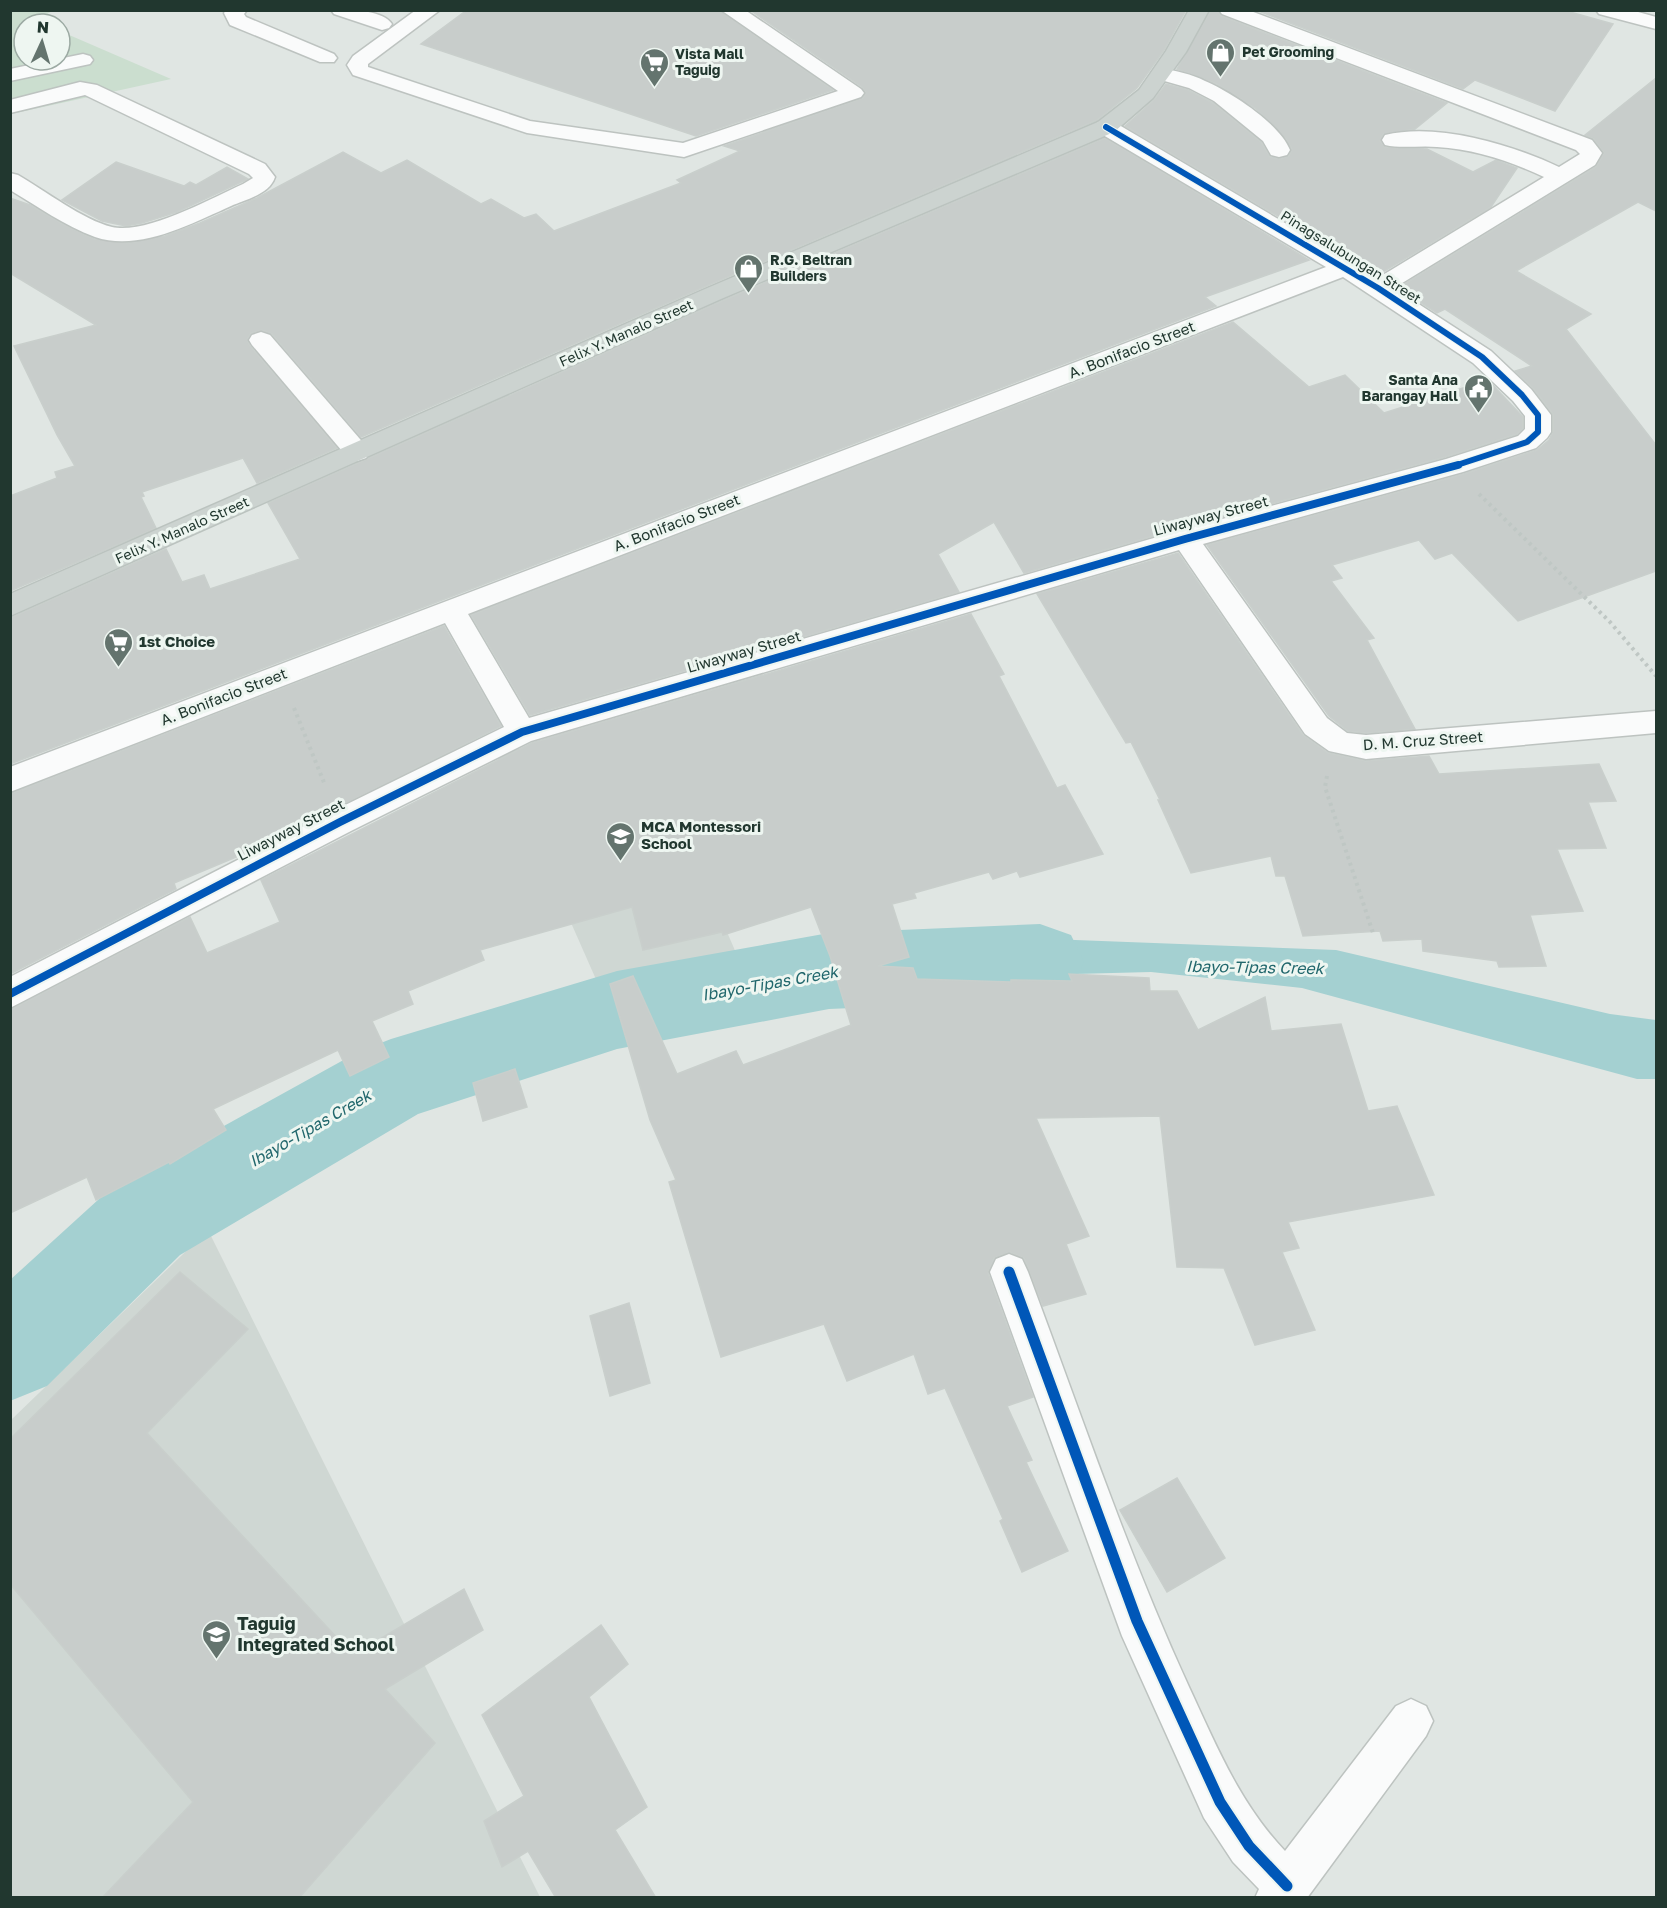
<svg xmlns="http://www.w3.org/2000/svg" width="1667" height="1908" font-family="'Golos Text',sans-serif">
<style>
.built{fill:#cfd7d3}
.green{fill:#cbdecf}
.water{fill:#a4d0d1}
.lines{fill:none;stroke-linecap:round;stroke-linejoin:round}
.river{fill:#a4d0d1;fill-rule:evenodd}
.building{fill:#c8cdcb;stroke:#c9cfcc;stroke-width:1.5}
.minor-casing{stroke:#bdc3c0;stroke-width:3}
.major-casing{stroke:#bbc3bf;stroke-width:3}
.path{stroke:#bfc7c4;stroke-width:4;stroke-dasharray:3 4;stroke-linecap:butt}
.minor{fill:#fafbfb;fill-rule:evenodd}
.major{fill:#ccd3d0;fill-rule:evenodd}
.cycleway-far2-casing{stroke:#eef6f1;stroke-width:8}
.cycleway-far1-casing{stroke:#eef6f1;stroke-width:12}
.cycleway-casing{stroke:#eef6f1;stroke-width:15}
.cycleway-far2{stroke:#0057b8;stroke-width:6}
.cycleway-far1{stroke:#0057b8;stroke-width:8}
.cycleway{stroke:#0057b8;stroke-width:11}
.labels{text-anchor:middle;stroke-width:6;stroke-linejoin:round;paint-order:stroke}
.far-poi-label{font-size:14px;font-weight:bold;fill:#21372f;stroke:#eef6f1;text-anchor:start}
.far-street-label{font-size:14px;fill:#21372f;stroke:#eef6f1}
.street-label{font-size:15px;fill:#21372f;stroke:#eef6f1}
.poi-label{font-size:15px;font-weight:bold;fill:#21372f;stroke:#eef6f1;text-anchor:start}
.water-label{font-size:16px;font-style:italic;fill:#21676c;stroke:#eef6f1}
.near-poi-label{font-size:18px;font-weight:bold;fill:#21372f;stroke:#eef6f1;text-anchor:start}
</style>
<rect width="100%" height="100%" fill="#e0e6e3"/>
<g class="built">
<path d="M634,717L743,969L602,993L497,755Z"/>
<path d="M208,1230L540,1897L11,1898V1420Z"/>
</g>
<path class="green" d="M10,11H52L37,21L44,24H24V60H60V31L171,79L11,114Z"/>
<path class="water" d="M915,934L1336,950L1610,1014L1656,1020V1079H1637L1302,988L1151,972L918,978Z"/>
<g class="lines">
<path class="river" d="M1040,924L1071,935L1084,962L1071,989L1040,1000L829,1009L617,1049L418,1114L180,1255L47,1386L10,1401V1280L110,1189L358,1052L391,1039L617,971L829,933Z"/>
</g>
<g class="building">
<path d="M467,10H719L833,90L696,136L421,44Z"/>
<path d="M750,10H1186L1164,50L1137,88L1097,120L704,287L361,437L272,334L262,330L251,333L247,339L250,346L337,448L257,483L243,458L142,492L144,496L141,497L156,528L10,591V496L57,478L55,472L75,466L57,435L14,346L96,325L10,273V198L30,205L61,223L94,239L129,243L165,236L200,223L257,198L343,152L381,173L407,160L481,204L491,199L524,218L536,214L554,231L681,183L677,180L740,151L724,146L863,98L866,93L862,87Z"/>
<path d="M1211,10H1217L1221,16L1447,103L1415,129L1383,134L1380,141L1385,147L1427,149L1473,172L1496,160L1517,168L1491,207L1378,275L1125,126L1154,100L1166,84L1188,90L1213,103L1261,142L1270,157L1280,159L1289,156L1292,149L1286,139L1255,108L1217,84L1177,69Z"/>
<path d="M1256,10H1563L1613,24L1555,111L1475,80L1463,89Z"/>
<path d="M1656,78V211L1638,202L1516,271L1591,314L1566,329L1656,445V571L1518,621L1452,553L1435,559L1419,540L1332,565L1342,578L1331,581L1374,638L1367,640L1415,729L1366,733L1348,731L1329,716L1207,545L1464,474L1537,450L1549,440L1553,432V414L1533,388L1515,371L1532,366L1445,309L1437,313L1398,288L1596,167L1604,153L1594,139L1585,135Z"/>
<path d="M1105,138L1309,260L1205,297L1216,306L10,764V618L166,549L182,582L204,575L210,589L300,559L268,503L722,301Z"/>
<path d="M116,162L184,186L190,182L196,185L227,167L248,179L177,212L142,223L126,226L102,221L62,200Z"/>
<path d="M1233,322L1309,387L1345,375L1384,413L1488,380L1523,417V428L1517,434L1445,457L1184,527L1024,573L994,522L938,554L959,592L530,715L471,615Z"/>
<path d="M1178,553L1303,735L1328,753L1366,761L1429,756L1439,774L1599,764L1616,801L1588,802L1606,848L1557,849L1583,911L1530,915L1546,966L1499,967L1497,961L1423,951L1422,939L1383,941L1380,931L1303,936L1285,876H1276L1271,856L1191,873L1158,800H1160L1131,742L1126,743L1037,594Z"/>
<path d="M971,614L1004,674L999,676L1057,788L1065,785L1103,854L1020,877L1017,871L993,879L989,872L914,893L916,898L892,904L909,957L878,966L913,968L917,979L1011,982V980L1072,981L1069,974L1149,978L1150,991H1177L1198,1030L1265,997L1271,1031L1341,1024L1368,1111L1397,1106L1434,1195L1288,1222L1299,1248L1282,1252L1315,1330L1255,1345L1224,1268L1177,1267L1160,1116L1036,1118L1089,1236L1066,1244L1086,1294L1043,1306L1024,1258L1010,1252L994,1258L988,1273L1033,1397L1007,1406L1032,1460L1026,1462L1068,1551L1022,1572L1000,1521L1003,1519L945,1388L928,1394L914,1354L847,1381L824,1324L721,1357L669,1182L676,1180L650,1120L610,984L633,976L677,1074L736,1051L743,1065L851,1025L830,956L811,907L723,935L722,932L643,950L632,907L480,950L484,960L408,991L413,1004L372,1021L389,1057L350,1076L338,1050L213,1109L226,1130L170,1164L169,1162L96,1200L87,1177L10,1213V1010L190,917L207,953L280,922L261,880L532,743Z"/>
<path d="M444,626L501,726L248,852L174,883L176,889L10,974V794Z"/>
<path d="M515,1069L527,1107L483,1121L473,1083Z"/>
<path d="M180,1272L248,1329L147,1433L353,1655L464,1589L483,1630L385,1689L435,1743L299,1898H102L193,1802L10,1584V1439Z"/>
<path d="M629,1303L650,1383L610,1396L590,1316Z"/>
<path d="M1177,1478L1225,1558L1167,1592L1120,1510Z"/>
<path d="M601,1625L628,1664L589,1697L647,1807L615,1830L656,1898H556L528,1851L502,1867L484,1821L524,1796L482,1715Z"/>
</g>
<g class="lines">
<defs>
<g id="minor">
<path d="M226,10H247L244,14L246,17L334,54L337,58L334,62H320L230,25L224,13Z"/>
<path d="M331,10C348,10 382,9 392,24L389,28L382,30L334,14Z"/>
<path d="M416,10H440L368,64V67L530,121L683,143L838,91L721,10H745L861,89L864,93L861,97L684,157L527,133L353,75L347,65L353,56Z"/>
<path d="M1219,10H1248L1592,140L1602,153L1595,165L1394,288L1491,351L1531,389L1551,415V432L1547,438L1536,448L1463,472L1203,544L1327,718L1347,733L1366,735L1656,711V733L1366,759L1329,751L1305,734L1179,550L531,741L351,831L10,1008V977L329,813L504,727L445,623L10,792V767L1326,267L1098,132L1095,127L1098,122L1106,121L1114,122L1378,278L1544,177C1510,161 1474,149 1437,147C1420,145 1402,149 1385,145L1382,140L1385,135C1438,122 1512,145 1559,167L1580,154L1576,150L1222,14ZM1343,277L1473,363L1513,401L1525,416V429L1518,436L1446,459L1185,529L529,718L468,614Z"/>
<path d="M1596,10H1631L1656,17V29L1599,14Z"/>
<path d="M83,54L90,56L93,60L90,64L10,81V69Z"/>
<path d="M1161,68C1175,71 1192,74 1205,81C1231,92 1280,124 1290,150L1287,155L1279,157L1271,155L1263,141L1214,101L1189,88L1154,78L1151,74L1154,70Z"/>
<path d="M80,82L97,85L265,164L275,177C270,194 245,200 231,206C191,224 139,252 95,237C65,226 37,206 10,190V173L18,175C44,190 83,220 112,227C145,235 212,198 243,184L253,178L249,174L85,95L10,113V100Z"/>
<path d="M261,332L270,335L366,446L370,452L366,458L357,461L348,458L252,345L249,340L252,335Z"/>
<path d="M1009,1254L1022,1259L1028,1272C1080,1411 1127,1552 1189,1687C1216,1745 1240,1804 1285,1851L1396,1706L1411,1699L1426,1706L1433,1721L1426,1736L1307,1898H1255L1259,1889L1233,1862L1204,1818L1122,1636L990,1272L996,1259Z"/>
</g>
<path id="major" d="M1189,10H1209L1186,52L1153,98L1114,132L721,299L10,616V594L705,289L1098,122L1139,90L1166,51Z"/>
</defs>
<use href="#minor" class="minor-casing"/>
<use href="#major" class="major-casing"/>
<g class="path">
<path d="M1479,494L1610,622L1656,676"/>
<path d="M294,708L325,785"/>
<path d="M1327,776L1325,787L1373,933"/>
</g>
<use href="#minor" class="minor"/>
<use href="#major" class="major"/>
<defs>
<path id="cycleway-far2" d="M1106,127L1378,288L1482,357L1522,395L1538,415V432L1527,442L1454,466"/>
<path id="cycleway-far1" d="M10,994L340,822L522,732L1185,539L1458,465"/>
<path id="cycleway" d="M1009,1272L1137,1621L1220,1802L1249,1846L1287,1886"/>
</defs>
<use href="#cycleway-far2" class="cycleway-far2-casing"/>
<use href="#cycleway-far1" class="cycleway-far1-casing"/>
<use href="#cycleway" class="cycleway-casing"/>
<use href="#cycleway-far2" class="cycleway-far2"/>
<use href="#cycleway-far1" class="cycleway-far1"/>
<use href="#cycleway" class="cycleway"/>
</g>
<defs>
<symbol id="shop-pin" viewBox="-11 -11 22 30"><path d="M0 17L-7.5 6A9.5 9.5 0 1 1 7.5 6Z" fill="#64746e" stroke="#eef6f1"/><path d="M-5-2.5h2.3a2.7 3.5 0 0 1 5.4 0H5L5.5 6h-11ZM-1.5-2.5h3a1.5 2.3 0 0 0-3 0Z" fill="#fff"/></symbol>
<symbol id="supermarket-pin" viewBox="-11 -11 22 30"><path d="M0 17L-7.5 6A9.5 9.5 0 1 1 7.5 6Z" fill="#64746e" stroke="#eef6f1"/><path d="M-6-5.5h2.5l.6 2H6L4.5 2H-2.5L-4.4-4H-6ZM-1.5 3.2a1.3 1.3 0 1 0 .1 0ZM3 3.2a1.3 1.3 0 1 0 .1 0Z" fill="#fff"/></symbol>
<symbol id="civic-pin" viewBox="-11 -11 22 30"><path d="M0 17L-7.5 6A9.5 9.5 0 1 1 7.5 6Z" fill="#64746e" stroke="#eef6f1"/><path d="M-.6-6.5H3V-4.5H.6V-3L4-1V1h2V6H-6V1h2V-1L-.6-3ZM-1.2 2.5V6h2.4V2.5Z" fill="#fff"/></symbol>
<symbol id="school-pin" viewBox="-11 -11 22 30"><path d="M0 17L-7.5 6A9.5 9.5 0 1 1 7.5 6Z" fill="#64746e" stroke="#eef6f1"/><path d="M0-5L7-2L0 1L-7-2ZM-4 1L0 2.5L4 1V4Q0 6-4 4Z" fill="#fff"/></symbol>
</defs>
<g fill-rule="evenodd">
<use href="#shop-pin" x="1204" y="36" width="33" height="45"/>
<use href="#supermarket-pin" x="638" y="46" width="33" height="45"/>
<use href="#shop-pin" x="732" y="252" width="33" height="45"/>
<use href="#civic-pin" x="1462" y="372" width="33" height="45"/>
<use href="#supermarket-pin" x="102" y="626" width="33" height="45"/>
<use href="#school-pin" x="604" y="820" width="33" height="45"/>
<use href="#school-pin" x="200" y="1618" width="33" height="45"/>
</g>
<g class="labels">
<g class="far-poi-label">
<text x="1242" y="57">Pet Grooming</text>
<text x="675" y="59">Vista Mall<tspan x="675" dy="16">Taguig</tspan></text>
<text x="770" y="265">R.G. Beltran<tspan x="770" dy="16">Builders</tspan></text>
<text x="1458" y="385" text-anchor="end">Santa Ana<tspan x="1458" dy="16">Barangay Hall</tspan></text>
</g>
<g class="far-street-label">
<text transform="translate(1351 257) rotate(32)" y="5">Pinagsalubungan Street</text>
<text transform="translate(626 333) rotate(-24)" y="5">Felix Y. Manalo Street</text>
<text transform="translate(182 530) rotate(-24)" y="5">Felix Y. Manalo Street</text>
</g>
<g class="street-label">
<text transform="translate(1132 350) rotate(-21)" y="5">A. Bonifacio Street</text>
<text transform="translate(1211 516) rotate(-15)" y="5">Liwayway Street</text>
<text transform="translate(677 523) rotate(-21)" y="5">A. Bonifacio Street</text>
<text transform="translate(744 652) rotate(-16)" y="5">Liwayway Street</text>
<text transform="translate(224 697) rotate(-21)" y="5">A. Bonifacio Street</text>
<text transform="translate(1423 741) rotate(-4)" y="5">D. M. Cruz Street</text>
<text transform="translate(291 830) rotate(-27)" y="5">Liwayway Street</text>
</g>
<g class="poi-label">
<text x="139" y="647">1st Choice</text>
<text x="641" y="832">MCA Montessori<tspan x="641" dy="17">School</tspan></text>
</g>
<g class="water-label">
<text transform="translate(1255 967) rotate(1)" y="6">Ibayo-Tipas Creek</text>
<text transform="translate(770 983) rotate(-10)" y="6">Ibayo-Tipas Creek</text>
<text transform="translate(310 1128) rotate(-30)" y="6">Ibayo-Tipas Creek</text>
</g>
<g class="near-poi-label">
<text x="237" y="1630">Taguig<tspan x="237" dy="21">Integrated School</tspan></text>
</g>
</g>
<rect width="1667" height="1908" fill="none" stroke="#21372f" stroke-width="24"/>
<g transform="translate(42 42) rotate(4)"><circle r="28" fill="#eef6f1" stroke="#9caaa3" stroke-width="1.5"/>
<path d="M0-4.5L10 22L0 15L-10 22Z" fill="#64746e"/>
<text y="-9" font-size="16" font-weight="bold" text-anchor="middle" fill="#21372f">N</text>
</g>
</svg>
